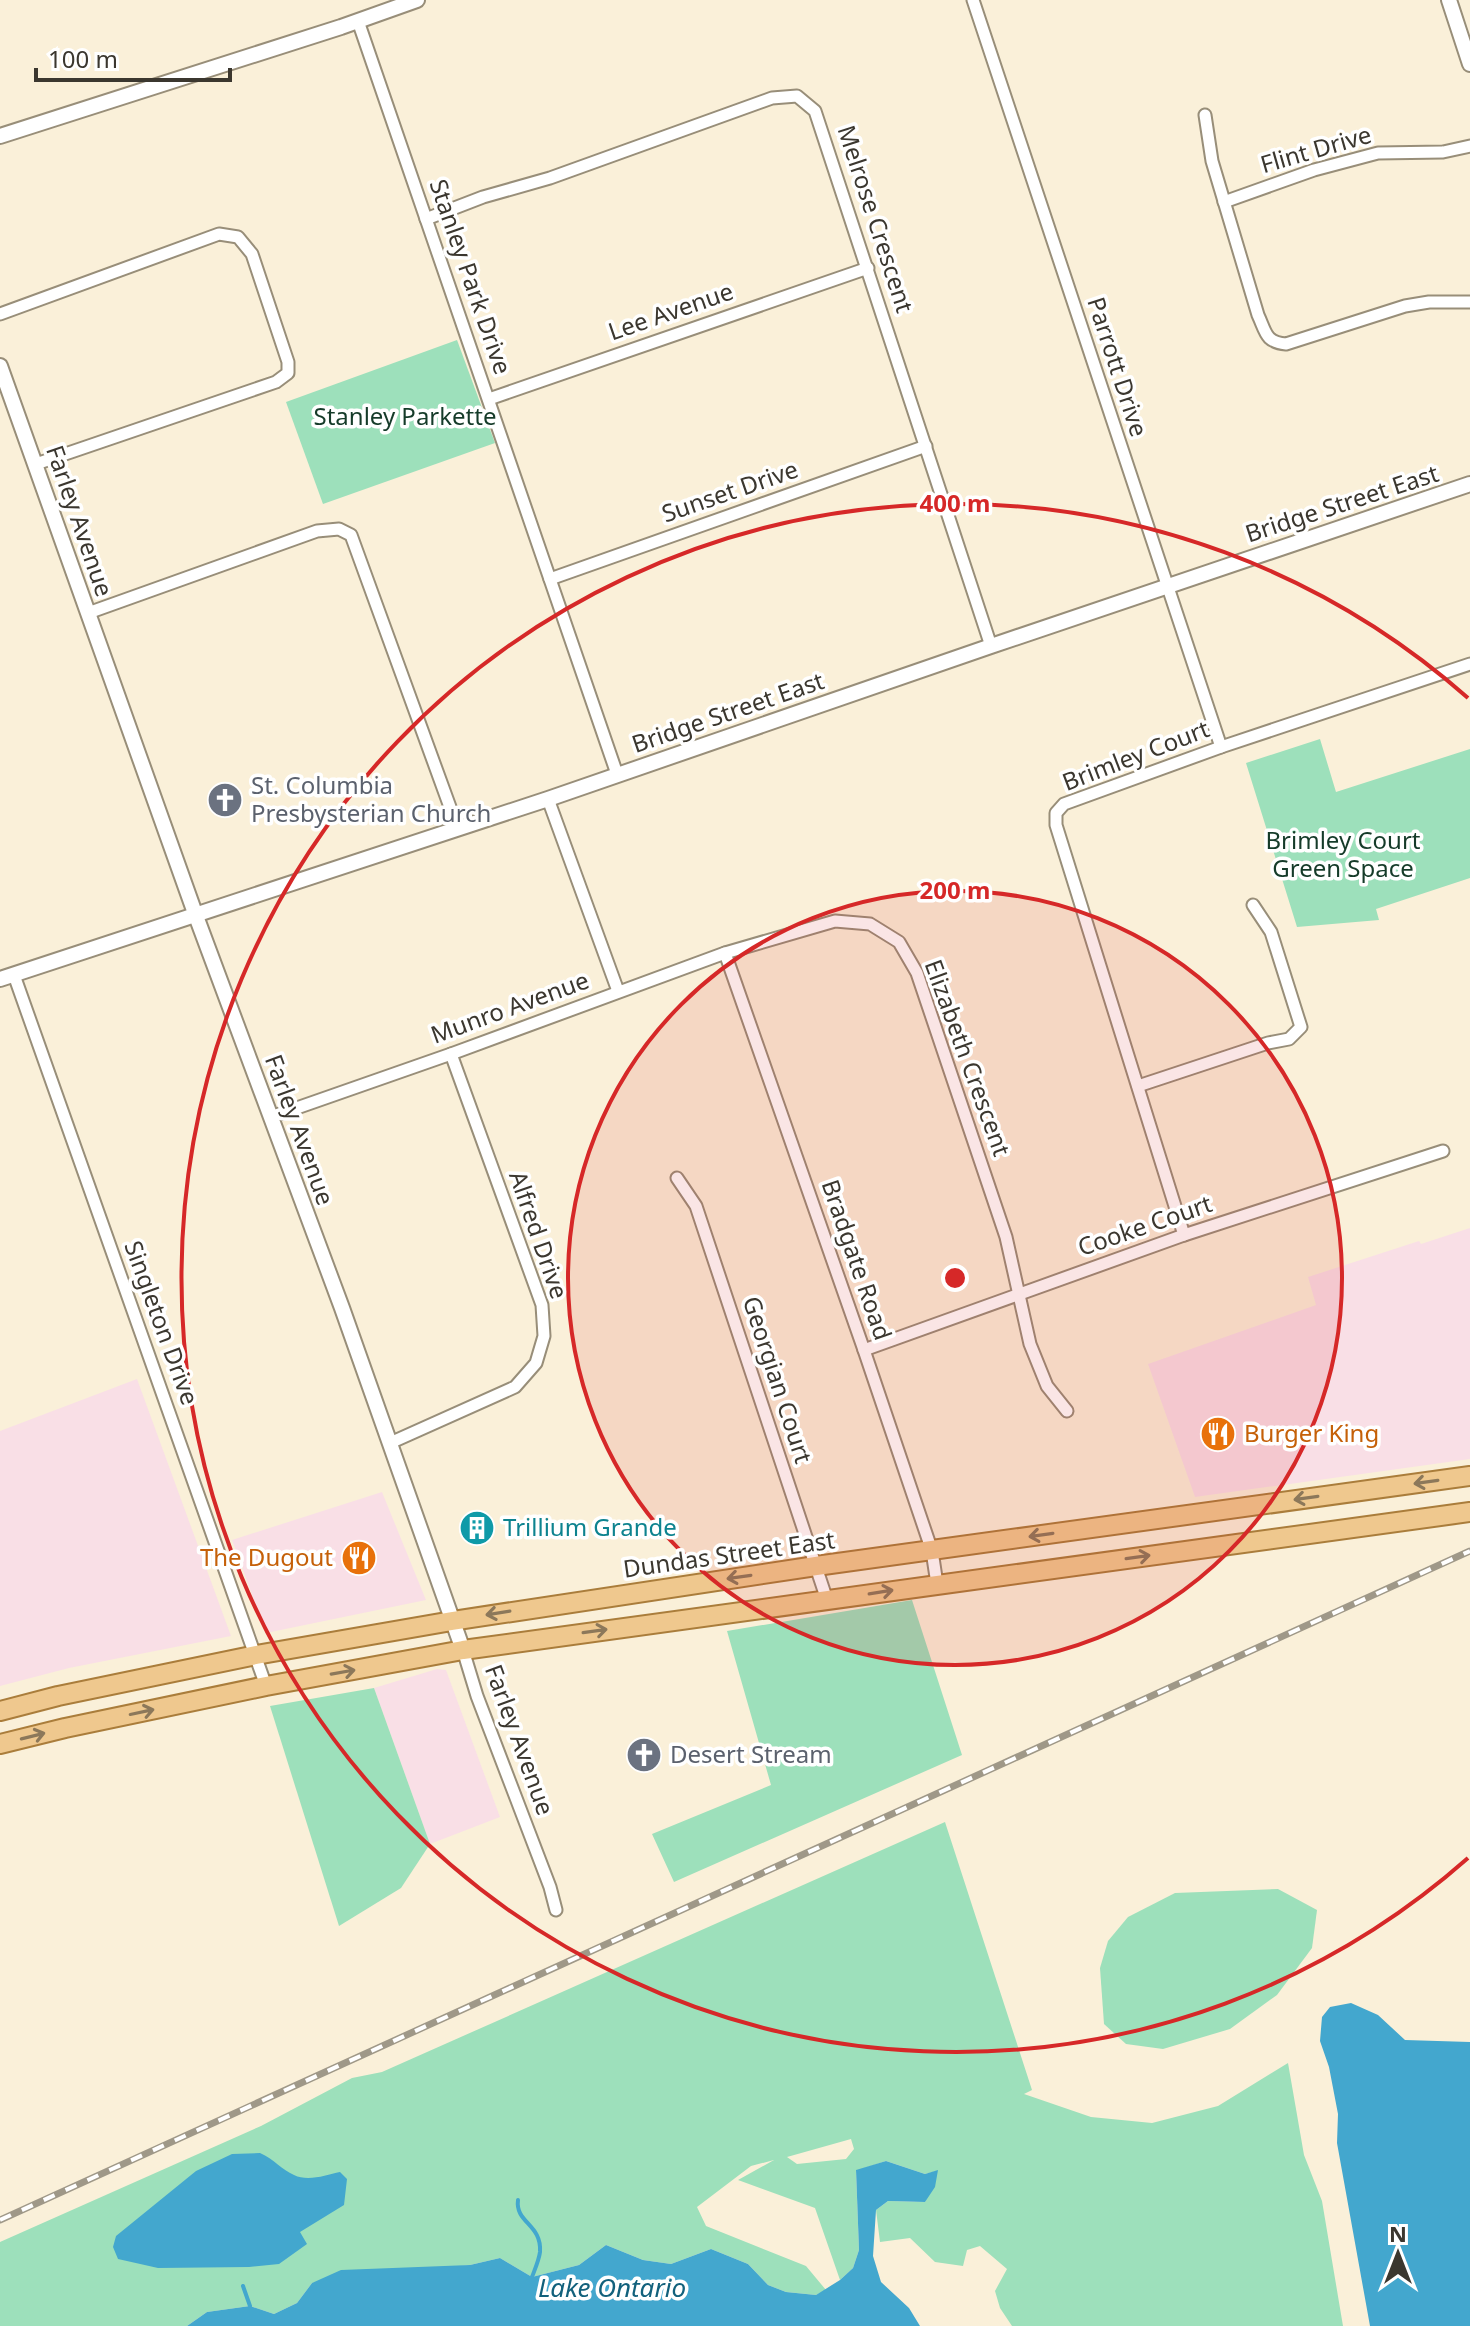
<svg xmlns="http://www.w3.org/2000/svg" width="1470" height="2326" font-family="'Noto Sans',sans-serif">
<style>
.commercial{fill:#f9dfe6}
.green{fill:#9de0bb;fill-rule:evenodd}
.water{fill:#43a7ce}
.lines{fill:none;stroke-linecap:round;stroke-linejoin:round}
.stream{stroke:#43a7ce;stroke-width:4}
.minor-casing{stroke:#988e79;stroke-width:15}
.tertiary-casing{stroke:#988e79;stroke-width:18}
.primary-casing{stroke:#aa7d3b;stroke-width:22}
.minor{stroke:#fff;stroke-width:11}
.tertiary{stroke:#fff;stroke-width:14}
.primary{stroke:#efc88e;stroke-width:18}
.rail-casing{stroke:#9f9888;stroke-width:7}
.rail{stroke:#fff;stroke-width:4;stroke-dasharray:12;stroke-linecap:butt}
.oneway{stroke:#8c785a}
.ring{fill:none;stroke:#d62828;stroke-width:4}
.labels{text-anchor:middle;stroke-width:7;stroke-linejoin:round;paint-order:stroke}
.street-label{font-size:24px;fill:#3b372f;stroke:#fff}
.park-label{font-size:24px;fill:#153b29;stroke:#fff}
.worship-label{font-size:24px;fill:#5b616d;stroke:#fff;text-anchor:start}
.food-label{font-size:24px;fill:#c56008;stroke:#fff;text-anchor:start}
.culture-label{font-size:24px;fill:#0d838f;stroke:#fff;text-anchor:start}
.water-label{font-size:26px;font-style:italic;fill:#12617c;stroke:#fff}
.centre{fill:#d62828;stroke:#fff;stroke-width:4}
.ring-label{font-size:24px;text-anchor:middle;font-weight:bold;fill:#d62828;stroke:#fff;stroke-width:7;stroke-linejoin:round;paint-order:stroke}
</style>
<rect width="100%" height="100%" fill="#faf0d9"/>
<g class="commercial">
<path d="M1470,1228V1459L1195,1497L1148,1364L1316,1305L1308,1277L1419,1241L1421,1244Z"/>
<path d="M137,1379L231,1636L69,1668L0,1686V1431Z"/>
<path d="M382,1492L426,1600L266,1633L232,1540Z"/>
<path d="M437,1669L446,1670L500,1817L430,1844L374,1688Z"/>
</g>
<g class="green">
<path d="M457,340L495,443L323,504L286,402Z"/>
<path d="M1320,739L1336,792L1470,749V878L1376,909L1379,920L1297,927L1246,763Z"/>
<path d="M912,1600L962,1755L674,1882L652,1834L771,1785L727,1631Z"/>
<path d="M374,1688L430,1844L401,1888L339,1926L270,1706Z"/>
<path d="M945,1822L1032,2090L1024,2094L1091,2117L1152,2123L1218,2106L1288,2063L1304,2155L1322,2201L1343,2326H1012L1000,2308L995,2291L1007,2269L980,2246L967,2250L963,2266L935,2262L910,2238L880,2242L876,2210L888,2201L925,2202L937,2171L925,2174L886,2161L856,2171L859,2250L853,2268L840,2280L815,2208L738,2180L774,2160L751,2166L697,2207L706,2226L806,2266L826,2290L816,2295L786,2292L768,2285L748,2264L711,2249L671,2264L643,2260L606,2245L579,2265L532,2277L500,2258L470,2265L312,2283L297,2303L274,2314L250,2306L207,2312L187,2326H0V2242L261,2126L352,2078L382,2072ZM851,2139L854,2149L846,2159L797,2164L787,2157Z"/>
<path d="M1278,1889L1317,1910L1312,1948L1277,1995L1230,2029L1163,2049L1126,2044L1104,2024L1100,1968L1108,1941L1128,1917L1175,1893Z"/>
</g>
<g class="water">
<path d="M1351,2003L1378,2015L1405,2040L1470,2042V2326H1370L1337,2143L1338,2114L1329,2067L1320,2041L1322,2017L1330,2007Z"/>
<path d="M260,2153C274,2159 282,2170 294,2175C308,2182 326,2175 340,2172L347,2179L344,2205L300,2232L307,2244L279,2264L249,2267L158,2268L118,2259L113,2247L116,2236L196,2171L232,2154Z"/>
<path d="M886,2161L925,2174L938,2170L935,2187L925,2202L888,2201L876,2210L873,2256L881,2282L909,2308L920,2326H187L207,2312L250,2306L274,2314L297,2303L312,2283L341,2270L470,2265L500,2258L532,2277L579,2265L606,2245L643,2260L671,2264L711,2249L748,2264L768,2285L786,2292L816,2295L840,2280L853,2268L859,2250L856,2170Z"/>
</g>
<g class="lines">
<g class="stream">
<path d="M518,2200C515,2223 542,2224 540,2252C539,2260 535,2269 532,2277"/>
<path d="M243,2286L250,2306"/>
</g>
<defs>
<g id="minor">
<path d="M973,0L1221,747"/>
<path d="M358,21L617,774"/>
<path d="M1205,115L1212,161L1258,315C1266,332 1265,342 1286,344L1405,306L1429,302H1470"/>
<path d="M1224,202L1314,170L1378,153L1443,152L1470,146"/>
<path d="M426,219L483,197L550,178L772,98L797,96L815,111L991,646"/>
<path d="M0,314L219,234L238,237L252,254L288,362V373L276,382L36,464"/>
<path d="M489,399L868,268"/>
<path d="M550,579L926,446"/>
<path d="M88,613L317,531L339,529L351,535L458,829"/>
<path d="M548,799L618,991"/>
<path d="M725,953L864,1350L932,1551L937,1584"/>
<path d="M14,975L266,1686"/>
<path d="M1138,1086L1268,1043L1289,1039L1301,1027L1271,932L1253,905"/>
<path d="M271,1117L451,1054L725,953L835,921L870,924L899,942L917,973L1006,1237L1030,1344L1047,1386L1067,1411"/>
<path d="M677,1178L696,1206L827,1600"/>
<path d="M1184,1235L1056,825V813L1064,804L1221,747L1470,664"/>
<path d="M864,1350L1184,1235L1443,1151"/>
<path d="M390,1443L515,1387L536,1363L544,1336L542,1305L451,1054"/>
<path d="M463,1650L477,1696L550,1887L556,1910"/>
</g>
<g id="tertiary">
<path d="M1449,0L1470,64"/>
<path d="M0,136L341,27L417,0"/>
<path d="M0,366L196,916L342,1308L463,1650"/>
<path d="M0,979L548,799L991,646L1470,484"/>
</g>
<g id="primary">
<path d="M0,1711L58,1696L256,1655L452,1621L816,1566L1470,1476"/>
<path d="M0,1744L65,1728L266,1686L463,1650L1470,1512"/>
</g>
</defs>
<use href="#minor" class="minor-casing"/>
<use href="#tertiary" class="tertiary-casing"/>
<use href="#primary" class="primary-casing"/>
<use href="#minor" class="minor"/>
<use href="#tertiary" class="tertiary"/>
<use href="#primary" class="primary"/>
<defs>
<path id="rail" d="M0,2220L1470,1551"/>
</defs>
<use href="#rail" class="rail-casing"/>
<use href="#rail" class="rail"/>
</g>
<defs><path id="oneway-shaft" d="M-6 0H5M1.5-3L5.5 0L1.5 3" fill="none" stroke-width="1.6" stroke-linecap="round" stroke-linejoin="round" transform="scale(2)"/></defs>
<g class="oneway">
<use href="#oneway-shaft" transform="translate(1426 1482) rotate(172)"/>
<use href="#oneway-shaft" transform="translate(1306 1498) rotate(172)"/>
<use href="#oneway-shaft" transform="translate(1041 1535) rotate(172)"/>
<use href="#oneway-shaft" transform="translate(1138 1557) rotate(-8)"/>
<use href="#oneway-shaft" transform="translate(739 1577) rotate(172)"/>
<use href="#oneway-shaft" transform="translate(881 1592) rotate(-9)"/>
<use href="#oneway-shaft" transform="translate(498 1613) rotate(171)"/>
<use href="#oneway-shaft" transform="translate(595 1631) rotate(-8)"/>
<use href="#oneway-shaft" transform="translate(343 1672) rotate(-10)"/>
<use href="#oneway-shaft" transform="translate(142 1712) rotate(-12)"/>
<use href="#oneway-shaft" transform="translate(33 1736) rotate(-14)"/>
</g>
<circle cx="955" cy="1278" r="387" fill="#d62828" fill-opacity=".12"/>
<g class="ring">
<circle cx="955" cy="1278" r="387"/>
<path d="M1468 1858A774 774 0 1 1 1468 698"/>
</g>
<defs>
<symbol id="church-disc" viewBox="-11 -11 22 22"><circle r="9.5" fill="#6b7280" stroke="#fff"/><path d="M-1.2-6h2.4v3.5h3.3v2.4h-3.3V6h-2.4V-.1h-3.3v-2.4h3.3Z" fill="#fff"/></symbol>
<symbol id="restaurant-disc" viewBox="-11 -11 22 22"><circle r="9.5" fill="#e8710a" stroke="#fff"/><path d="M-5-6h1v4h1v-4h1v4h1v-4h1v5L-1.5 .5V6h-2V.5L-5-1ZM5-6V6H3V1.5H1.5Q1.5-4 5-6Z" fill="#fff"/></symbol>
<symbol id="building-disc" viewBox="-11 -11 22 22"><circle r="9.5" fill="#0f9aa8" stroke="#fff"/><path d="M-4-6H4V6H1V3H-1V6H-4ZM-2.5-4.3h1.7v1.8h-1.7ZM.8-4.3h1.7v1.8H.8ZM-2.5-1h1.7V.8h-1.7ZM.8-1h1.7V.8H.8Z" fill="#fff"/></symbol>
</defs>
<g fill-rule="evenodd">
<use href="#church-disc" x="205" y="780" width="40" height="40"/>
<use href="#restaurant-disc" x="1198" y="1414" width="40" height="40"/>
<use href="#building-disc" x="457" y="1508" width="40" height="40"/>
<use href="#restaurant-disc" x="339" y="1538" width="40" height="40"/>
<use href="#church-disc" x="624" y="1735" width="40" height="40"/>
</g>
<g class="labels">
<g class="street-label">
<text transform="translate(1316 150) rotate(-16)" y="8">Flint Drive</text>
<text transform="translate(875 219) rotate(72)" y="8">Melrose Crescent</text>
<text transform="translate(470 277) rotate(71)" y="8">Stanley Park Drive</text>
<text transform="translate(671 312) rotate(-19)" y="8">Lee Avenue</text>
<text transform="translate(1117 367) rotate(72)" y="8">Parrott Drive</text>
<text transform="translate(730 492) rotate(-19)" y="8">Sunset Drive</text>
<text transform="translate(1342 504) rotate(-18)" y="8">Bridge Street East</text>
<text transform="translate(79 521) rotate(71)" y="8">Farley Avenue</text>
<text transform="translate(728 713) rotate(-19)" y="8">Bridge Street East</text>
<text transform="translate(1136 756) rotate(-21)" y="8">Brimley Court</text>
<text transform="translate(510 1008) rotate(-20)" y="8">Munro Avenue</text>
<text transform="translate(967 1058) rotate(70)" y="8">Elizabeth Crescent</text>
<text transform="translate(299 1130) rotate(70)" y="8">Farley Avenue</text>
<text transform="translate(1145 1226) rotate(-19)" y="8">Cooke Court</text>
<text transform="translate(538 1235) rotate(71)" y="8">Alfred Drive</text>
<text transform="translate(856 1260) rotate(71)" y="8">Bradgate Road</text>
<text transform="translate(161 1323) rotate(70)" y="8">Singleton Drive</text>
<text transform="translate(777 1380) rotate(72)" y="8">Georgian Court</text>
<text transform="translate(729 1555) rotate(-8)" y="8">Dundas Street East</text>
<text transform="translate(519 1740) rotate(70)" y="8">Farley Avenue</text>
</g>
<g class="park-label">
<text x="405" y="425">Stanley Parkette</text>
<text x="1343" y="849">Brimley Court<tspan x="1343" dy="28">Green Space</tspan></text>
</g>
<g class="worship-label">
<text x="251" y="794">St. Columbia<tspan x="251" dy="28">Presbysterian Church</tspan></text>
<text x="670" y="1763">Desert Stream</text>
</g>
<g class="food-label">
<text x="1244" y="1442">Burger King</text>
<text x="333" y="1566" text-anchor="end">The Dugout</text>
</g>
<g class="culture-label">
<text x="503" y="1536">Trillium Grande</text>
</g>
<g class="water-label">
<text x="612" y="2297">Lake Ontario</text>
</g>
</g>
<circle cx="955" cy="1278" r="12" class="centre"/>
<g class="ring-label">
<text x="955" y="512">400 m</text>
<text x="955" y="899">200 m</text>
</g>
<g transform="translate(1398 2254)" stroke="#ffffff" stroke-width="6" paint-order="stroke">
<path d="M0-6L14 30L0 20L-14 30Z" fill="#3b372f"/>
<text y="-12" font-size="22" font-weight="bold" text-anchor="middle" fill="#3b372f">N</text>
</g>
<path d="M36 68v12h194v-12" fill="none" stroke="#3b372f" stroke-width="4"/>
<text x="48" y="68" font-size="24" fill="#3b372f" stroke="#ffffff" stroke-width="6" paint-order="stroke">100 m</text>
</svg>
